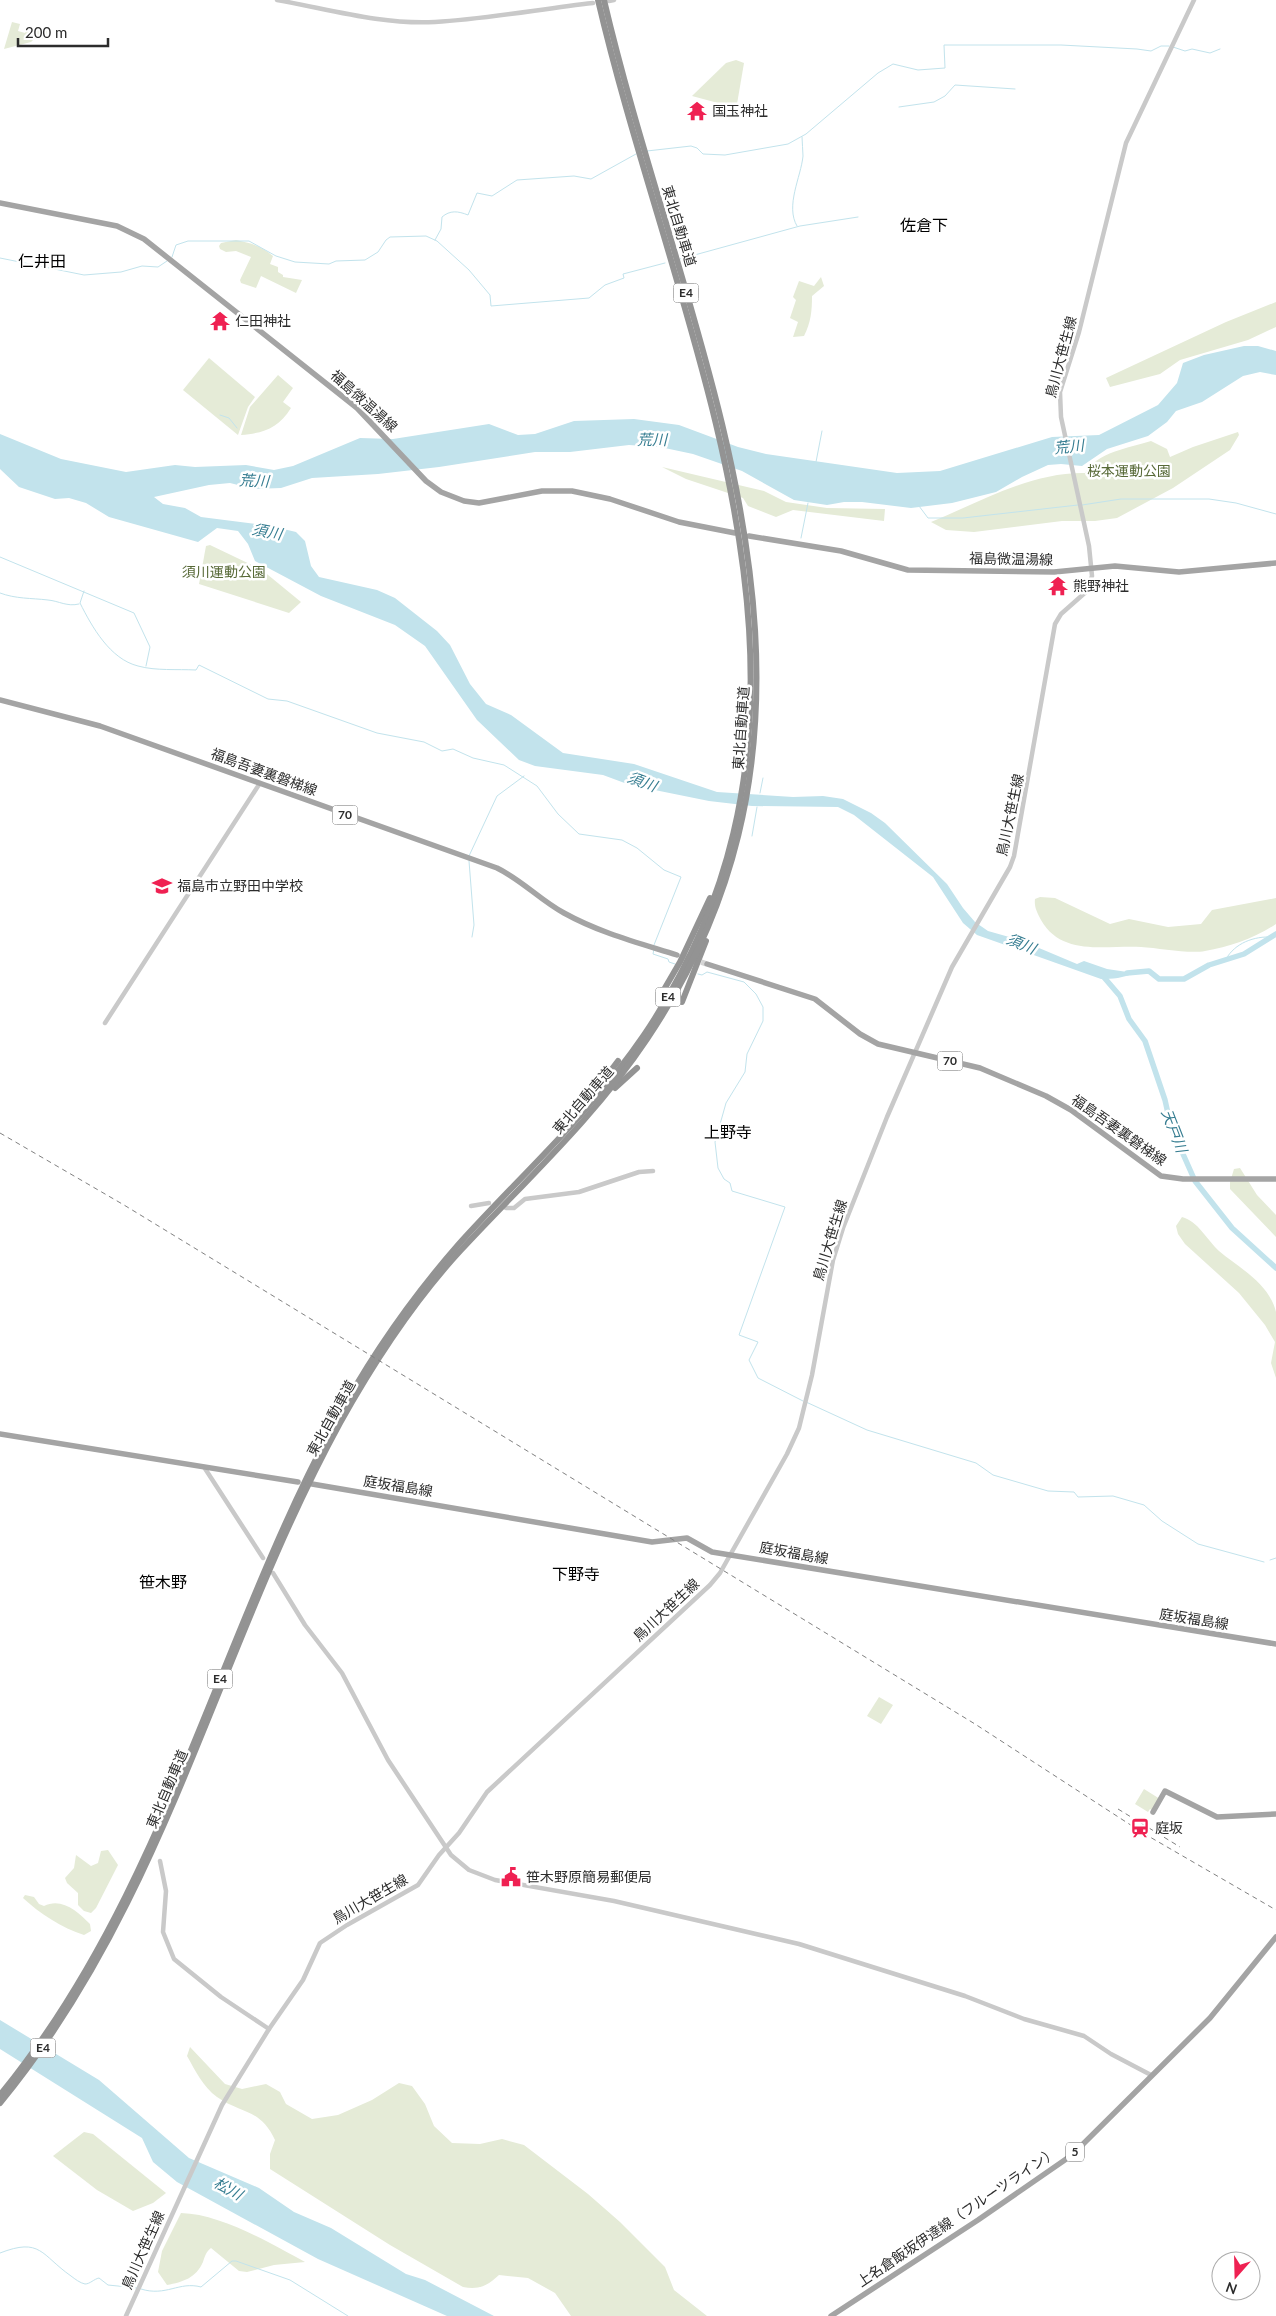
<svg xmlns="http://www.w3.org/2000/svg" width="1276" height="2316" font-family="Lato,'Noto Sans JP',sans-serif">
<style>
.green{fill:#e5ebd7}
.water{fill:#c2e3ec}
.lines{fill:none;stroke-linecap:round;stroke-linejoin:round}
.stream{stroke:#c2e3ec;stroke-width:1}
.river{stroke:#c2e3ec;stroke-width:5.5}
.major-tunnel{stroke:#d5d5d5;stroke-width:5.5;stroke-dasharray:5.5 3;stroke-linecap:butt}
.minor{stroke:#c9c9c9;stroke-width:4.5}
.major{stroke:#a4a4a4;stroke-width:5.5}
.highway{stroke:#939393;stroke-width:6}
.rail{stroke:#818181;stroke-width:1;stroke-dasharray:5 4;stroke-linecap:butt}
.labels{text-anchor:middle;stroke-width:5;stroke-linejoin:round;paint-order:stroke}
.shield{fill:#fff;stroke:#6b6b6b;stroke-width:1}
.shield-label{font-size:12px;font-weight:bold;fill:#2c2c2c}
.poi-label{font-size:14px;fill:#2c2c2c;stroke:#fff;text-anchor:start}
.street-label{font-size:14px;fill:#2c2c2c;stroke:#fff}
.park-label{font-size:14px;fill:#576937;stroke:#fff}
.water-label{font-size:15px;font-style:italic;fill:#367d91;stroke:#fff}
.quarter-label{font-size:16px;fill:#000;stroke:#fff}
</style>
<rect width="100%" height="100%" fill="#fff"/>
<g class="green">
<path d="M12,22L20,24L18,31L25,33L28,26L47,31L46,38L34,39L31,42L4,49Z"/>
<path d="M736,60L744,63L737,104L718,103L692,96L726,63Z"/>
<path d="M236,240C251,243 261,246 273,256L270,264L278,267V272L283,275V277L302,280L296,293L261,276L256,288L241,283L240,280L251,257L236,251L226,252L220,249L219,246L221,243Z"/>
<path d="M821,277L824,286L812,296C812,311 811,322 804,336L793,337L798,322L790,318L796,300L793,297L799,281L814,286Z"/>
<path d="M1276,302V327L1248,340L1180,360L1160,374L1110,387L1106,378L1226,322Z"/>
<path d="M209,358L255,397L248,407L238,435L183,390Z"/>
<path d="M278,375L293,388L283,402L291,408C278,429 263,433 241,435L250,407Z"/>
<path d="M1238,432L1239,435L1230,450L1173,488L1117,518L1095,521H1062L974,532L946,530L931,522C980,502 1031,472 1085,473C1097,452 1129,448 1151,441L1167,449L1170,457L1193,447Z"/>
<path d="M662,467L764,491L786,502L827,508L885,509L884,521L793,510L776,517L748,506L743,498L686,479Z"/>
<path d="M210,545L262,570L301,602L289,613L199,584L206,546Z"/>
<path d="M1040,897L1055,898L1110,924L1129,919L1168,927L1201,924L1212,910L1276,898V924C1255,938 1230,947 1205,951C1189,954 1159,948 1141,947C1106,945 1062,957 1041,920C1037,912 1034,907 1035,899Z"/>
<path d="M1240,1168L1257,1195L1276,1215V1237L1230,1189V1182L1234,1169Z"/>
<path d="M1182,1217C1198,1221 1207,1240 1219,1251C1239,1268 1269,1283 1276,1312V1378L1271,1363L1275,1342L1265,1325L1239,1293L1185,1244L1178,1234L1176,1226Z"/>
<path d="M879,1697L893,1705L881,1724L867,1716Z"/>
<path d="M1144,1789L1160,1799L1153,1811L1150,1809L1148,1812L1135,1804Z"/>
<path d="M108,1850L118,1865L96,1908L91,1913L84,1911L78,1905V1893L67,1883L65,1878L74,1868L76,1855L91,1866L98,1863L101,1851Z"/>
<path d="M25,1895L34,1897L39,1904L44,1906C62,1897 78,1912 90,1924L91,1931L84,1935C62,1928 39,1913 23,1898Z"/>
<path d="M190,2047L225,2084L242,2089L266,2084L280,2092L286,2104L312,2119L338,2115L372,2100L399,2083L412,2086L425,2104L434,2126L452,2143L480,2144L502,2139L524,2145L588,2194L620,2222L665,2267L674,2290L707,2316H571L555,2293L528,2278L499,2275C487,2286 479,2290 463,2287L390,2245L270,2169V2154L275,2140C260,2108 241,2114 217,2097C203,2087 195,2070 187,2056Z"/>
<path d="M84,2132L93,2134L166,2193L153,2203L133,2211L97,2190L53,2156Z"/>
<path d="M181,2213C221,2214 270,2243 305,2262L274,2265L247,2272L239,2271L211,2248C206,2252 205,2256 203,2262C196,2278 183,2282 167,2285L158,2272L162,2251Z"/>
</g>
<g class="water">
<path d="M1244,346H1258L1276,351V375L1260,372L1243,376L1202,402L1176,411L1167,422L1148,436L1107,449L1082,466L1061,464L1048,465L1022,477L996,492L952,503L911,508L862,502H844L827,505L794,500L742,471L693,454L660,447L629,445L570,452H535L439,467L378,474L312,478L281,488L254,489L230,483L209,485L154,497L163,504L185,508L201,517L271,526L296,532L305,541L311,566L319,577L377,590L395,598L437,631L450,645L470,684L486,704L511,715L563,753L634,764L717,792L793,797L823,796L843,799L871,813L885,823L947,884L963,908L975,922L988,931L1020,940L1077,964L1084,961L1107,969L1134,973C1124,978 1112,979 1101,979L977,935L963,923L933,877L854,815L838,807L752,806L709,801L630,785L603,775L535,766L519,760L477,720L425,646L395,625L321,596L255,561L248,544L238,531L217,528L198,542L109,517L86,503L69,498L55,499L19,487L0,469V434L61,459L126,472L175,465L195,467L246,465L274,470L293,466L360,438L393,439L489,424L518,435L535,434L574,421L634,419L679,425L738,447L766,454L897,473L940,471L1052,437L1099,435L1158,405L1177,383L1183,363L1204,355Z"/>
<path d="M0,2020L99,2080L189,2158L259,2188L294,2212L331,2228L406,2274L425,2280L494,2316H447L318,2259L177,2182L153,2162L142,2138L0,2049Z"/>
</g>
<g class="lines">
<g class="stream">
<path d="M1173,47L1185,51L1192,49L1210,53L1220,49"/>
<path d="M899,107L934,102L945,96L955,85L1015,89"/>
<path d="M647,151L691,146L697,148L703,154L725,155L788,144L806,134L878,73L893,64L918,70L945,68L944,45H1061L1137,49L1151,51L1161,46H1169"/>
<path d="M797,226C785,206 801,177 803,156C803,150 802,143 802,137"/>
<path d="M435,240L441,229L442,217C450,210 458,211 468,215L477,193L492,196L517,180L574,176L591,179L636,154"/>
<path d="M172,257L176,245L188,241H249L276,256L295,262L329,264L336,261L365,260L378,252L386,240L390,237L426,236L437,241L469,270L490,295L491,306L589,298L605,285L624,278L623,274L665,263"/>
<path d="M0,258L84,275L121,272L142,266L158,267L167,261"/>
<path d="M680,259L800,226L858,217"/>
<path d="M220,415L229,418L237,428"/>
<path d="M816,462L822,431"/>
<path d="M1082,505L1121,499H1209L1236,503L1276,514"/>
<path d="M919,506L928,518H963L1078,505"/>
<path d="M801,538L808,503"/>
<path d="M0,557L134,613L150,647L146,666"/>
<path d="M84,591L80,603C92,627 110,659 138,666C156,671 177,669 196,670L199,665L268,699L287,701L377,733L424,742L442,751L453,749L473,758L504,765L537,786L558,814L579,834L622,840L637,848L664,870L681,877L654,945"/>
<path d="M0,593C16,599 31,598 48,600C59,601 67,607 79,604"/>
<path d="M760,793L763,778"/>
<path d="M752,836L757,807"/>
<path d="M469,856L497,796L524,776"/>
<path d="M469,861L474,925L472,937"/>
<path d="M654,949L653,954L668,959L669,962L675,964"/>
<path d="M1226,959C1235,943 1254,936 1272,937"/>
<path d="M698,974L702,975L707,972L744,982L756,994L763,1007V1021L747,1054L745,1072L726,1103L715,1142L718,1168L724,1179L730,1183L732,1191L785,1207L739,1335L758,1342L749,1360L758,1378L803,1401"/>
<path d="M806,1402L867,1430L976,1463L993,1475L1048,1491L1074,1492L1078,1497L1113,1496L1144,1505L1162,1521L1198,1544L1264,1562"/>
<path d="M1270,1560L1276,1558"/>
<path d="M0,2253C41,2237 41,2255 71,2276C75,2279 80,2283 85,2284C90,2284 94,2279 99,2278L108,2285L137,2288"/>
<path d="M141,2289C166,2297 179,2281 201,2287L232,2261H236L290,2280L348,2316"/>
</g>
<g class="river">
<path d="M1127,973L1149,971L1159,979H1184L1209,965L1244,954L1276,934"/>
<path d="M1102,975L1120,996L1129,1019L1145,1041L1165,1100L1171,1127L1195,1181L1232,1228L1276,1268"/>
</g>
<path class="major-tunnel" d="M685,957L707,964"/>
<g class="minor">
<path d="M277,0C328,9 382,25 435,22C487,19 540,9 593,3"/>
<path d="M609,1L614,0"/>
<path d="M105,1023L260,783"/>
<path d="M471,1206L489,1203"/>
<path d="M506,1208H514L525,1199L579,1192L639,1172L653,1171"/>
<path d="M204,1467L263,1558"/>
<path d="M273,1573L305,1625L342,1673L388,1760L451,1855L469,1870L495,1880L614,1901L799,1944L965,1996L1024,2019L1084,2036L1111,2054L1151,2075"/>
<path d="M160,1861L166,1891L163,1932L174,1959L221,1997L269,2029"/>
<path d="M126,2316L222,2105L269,2029L303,1980L320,1943L347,1925L418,1885L439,1855L459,1833L487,1792L710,1585L720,1573L787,1454L799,1428L812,1375L833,1260L843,1228L887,1117L952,967L1010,867L1014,856L1055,624L1061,614L1087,591L1092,576L1089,546L1061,417L1060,392L1079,332L1126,143L1194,0"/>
</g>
<g class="major">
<path d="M0,203L117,226L144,239L357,408L426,481L441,492L464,501L479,503L542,491H572L610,499L679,522L735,533"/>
<path d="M749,536L841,551L908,570L1054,572L1115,566L1179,572L1276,563"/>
<path d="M0,700L100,726L497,868C522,880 540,900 564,913C600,933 639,943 677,955"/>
<path d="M707,964L815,999L860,1034L878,1044L980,1068L1046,1096L1071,1110L1161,1176L1183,1179H1276"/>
<path d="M0,1434L298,1482"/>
<path d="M312,1484L652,1542L687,1538L712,1552L1276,1644"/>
<path d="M1153,1812L1165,1791L1217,1817L1276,1814"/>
<path d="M831,2316L978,2220L1072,2155L1210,2018L1276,1937"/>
</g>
<g class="highway">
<path d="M662,993L680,962L710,898"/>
<path d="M682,1002L706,941"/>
<path d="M615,1088L637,1068"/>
<path d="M590,1098L618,1061"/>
<path d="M0,2095C161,1899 215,1648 332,1428C367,1362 409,1301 458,1245C520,1176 591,1113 644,1035C870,699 679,346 598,0"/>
<path d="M0,2103C167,1901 217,1648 340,1423C374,1362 413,1302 461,1250C524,1182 595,1117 647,1039C877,698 686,350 604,0"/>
</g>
<g class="rail">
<path d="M0,1133L124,1205L975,1724L1143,1833L1276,1910"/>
<path d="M1118,1809L1180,1847"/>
</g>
</g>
<defs>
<symbol id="temple-bare" viewBox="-9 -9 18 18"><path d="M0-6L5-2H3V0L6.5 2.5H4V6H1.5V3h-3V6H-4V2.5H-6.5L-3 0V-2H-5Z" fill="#ef2152" stroke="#fff" stroke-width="2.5" paint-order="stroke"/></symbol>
<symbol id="school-bare" viewBox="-9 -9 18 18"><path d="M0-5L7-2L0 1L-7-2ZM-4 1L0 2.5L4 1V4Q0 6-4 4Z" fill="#ef2152" stroke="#fff" stroke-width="2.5" paint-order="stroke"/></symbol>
<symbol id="station-bare" viewBox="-9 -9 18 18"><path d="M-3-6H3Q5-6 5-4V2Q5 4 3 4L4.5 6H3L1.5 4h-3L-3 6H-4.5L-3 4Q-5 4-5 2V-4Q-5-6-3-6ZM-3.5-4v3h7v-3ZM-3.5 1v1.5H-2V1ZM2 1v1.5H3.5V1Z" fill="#ef2152" stroke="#fff" stroke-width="2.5" paint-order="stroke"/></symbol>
<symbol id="civic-bare" viewBox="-9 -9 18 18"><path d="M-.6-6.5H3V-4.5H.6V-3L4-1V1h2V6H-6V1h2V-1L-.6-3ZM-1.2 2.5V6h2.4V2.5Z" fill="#ef2152" stroke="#fff" stroke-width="2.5" paint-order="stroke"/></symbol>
</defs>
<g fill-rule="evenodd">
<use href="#temple-bare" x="683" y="97" width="28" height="28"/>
<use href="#temple-bare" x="206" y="307" width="28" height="28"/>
<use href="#temple-bare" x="1044" y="572" width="28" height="28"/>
<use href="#school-bare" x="148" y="872" width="28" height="28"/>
<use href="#station-bare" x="1126" y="1814" width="28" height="28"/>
<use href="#civic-bare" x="497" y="1863" width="28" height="28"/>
</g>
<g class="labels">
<g class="shield">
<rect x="673.5" y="283.5" width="25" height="19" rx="4"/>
<rect x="332.5" y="805.5" width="25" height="19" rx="4"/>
<rect x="655.5" y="987.5" width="25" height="19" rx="4"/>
<rect x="937.5" y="1051.5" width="25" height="19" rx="4"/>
<rect x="207.5" y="1669.5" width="25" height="19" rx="4"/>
<rect x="30.5" y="2038.5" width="25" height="19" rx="4"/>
<rect x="1066" y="2142.5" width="18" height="19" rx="4"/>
</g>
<g class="shield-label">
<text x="686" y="297">E4</text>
<text x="345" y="819">70</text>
<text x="668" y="1001">E4</text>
<text x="950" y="1065">70</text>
<text x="220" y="1683">E4</text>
<text x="43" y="2052">E4</text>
<text x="1075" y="2156">5</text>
</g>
<g class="poi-label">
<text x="712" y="116">国玉神社</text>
<text x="235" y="326">仁田神社</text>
<text x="1073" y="591">熊野神社</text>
<text x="177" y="891">福島市立野田中学校</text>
<text x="1155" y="1833">庭坂</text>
<text x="526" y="1882">笹木野原簡易郵便局</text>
</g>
<g class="street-label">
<text transform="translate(679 226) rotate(73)" y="5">東北自動車道</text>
<text transform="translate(1061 357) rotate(-75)" y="5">鳥川大笹生線</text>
<text transform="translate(364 401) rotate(42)" y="5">福島微温湯線</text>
<text transform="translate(1011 559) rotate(1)" y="5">福島微温湯線</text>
<text transform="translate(741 728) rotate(-86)" y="5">東北自動車道</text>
<text transform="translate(264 772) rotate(20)" y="5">福島吾妻裏磐梯線</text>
<text transform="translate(1010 815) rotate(-78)" y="5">鳥川大笹生線</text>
<text transform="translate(583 1100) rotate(-49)" y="5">東北自動車道</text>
<text transform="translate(1119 1130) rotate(35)" y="5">福島吾妻裏磐梯線</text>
<text transform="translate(830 1240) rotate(-73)" y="5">鳥川大笹生線</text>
<text transform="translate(331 1418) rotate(-61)" y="5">東北自動車道</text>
<text transform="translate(398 1486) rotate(9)" y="5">庭坂福島線</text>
<text transform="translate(794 1553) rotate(10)" y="5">庭坂福島線</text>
<text transform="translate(666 1610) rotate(-43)" y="5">鳥川大笹生線</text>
<text transform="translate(1194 1619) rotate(9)" y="5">庭坂福島線</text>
<text transform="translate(167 1789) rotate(-67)" y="5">東北自動車道</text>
<text transform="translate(370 1899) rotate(-30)" y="5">鳥川大笹生線</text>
<text transform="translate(957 2217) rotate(-34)" y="5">上名倉飯坂伊達線（フルーツライン）</text>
<text transform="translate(143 2250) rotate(-66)" y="5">鳥川大笹生線</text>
</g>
<g class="park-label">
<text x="1129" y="476">桜本運動公園</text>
<text x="224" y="577">須川運動公園</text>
</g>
<g class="water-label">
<text x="652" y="445">荒川</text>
<text transform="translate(1069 447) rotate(-6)" y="5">荒川</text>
<text transform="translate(254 481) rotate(3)" y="5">荒川</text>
<text transform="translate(267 532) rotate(10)" y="5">須川</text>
<text transform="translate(642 782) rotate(20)" y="5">須川</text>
<text transform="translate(1021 944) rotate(22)" y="5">須川</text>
<text transform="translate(1174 1131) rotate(69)" y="5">天戸川</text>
<text transform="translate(228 2189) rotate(29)" y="5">松川</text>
</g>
<g class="quarter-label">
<text x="924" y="231">佐倉下</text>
<text x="42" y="267">仁井田</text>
<text x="728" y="1138">上野寺</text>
<text x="576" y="1580">下野寺</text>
<text x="163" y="1588">笹木野</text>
</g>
</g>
<g transform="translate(1236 2276) rotate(200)"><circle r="24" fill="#ffffff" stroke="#ababab"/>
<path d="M0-4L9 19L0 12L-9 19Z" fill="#ef2152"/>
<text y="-8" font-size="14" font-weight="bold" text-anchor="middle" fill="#2c2c2c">N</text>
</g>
<path d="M18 38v8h90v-8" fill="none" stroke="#2c2c2c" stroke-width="2.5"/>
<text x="25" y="38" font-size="15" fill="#2c2c2c" stroke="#ffffff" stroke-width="4" paint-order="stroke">200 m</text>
</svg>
